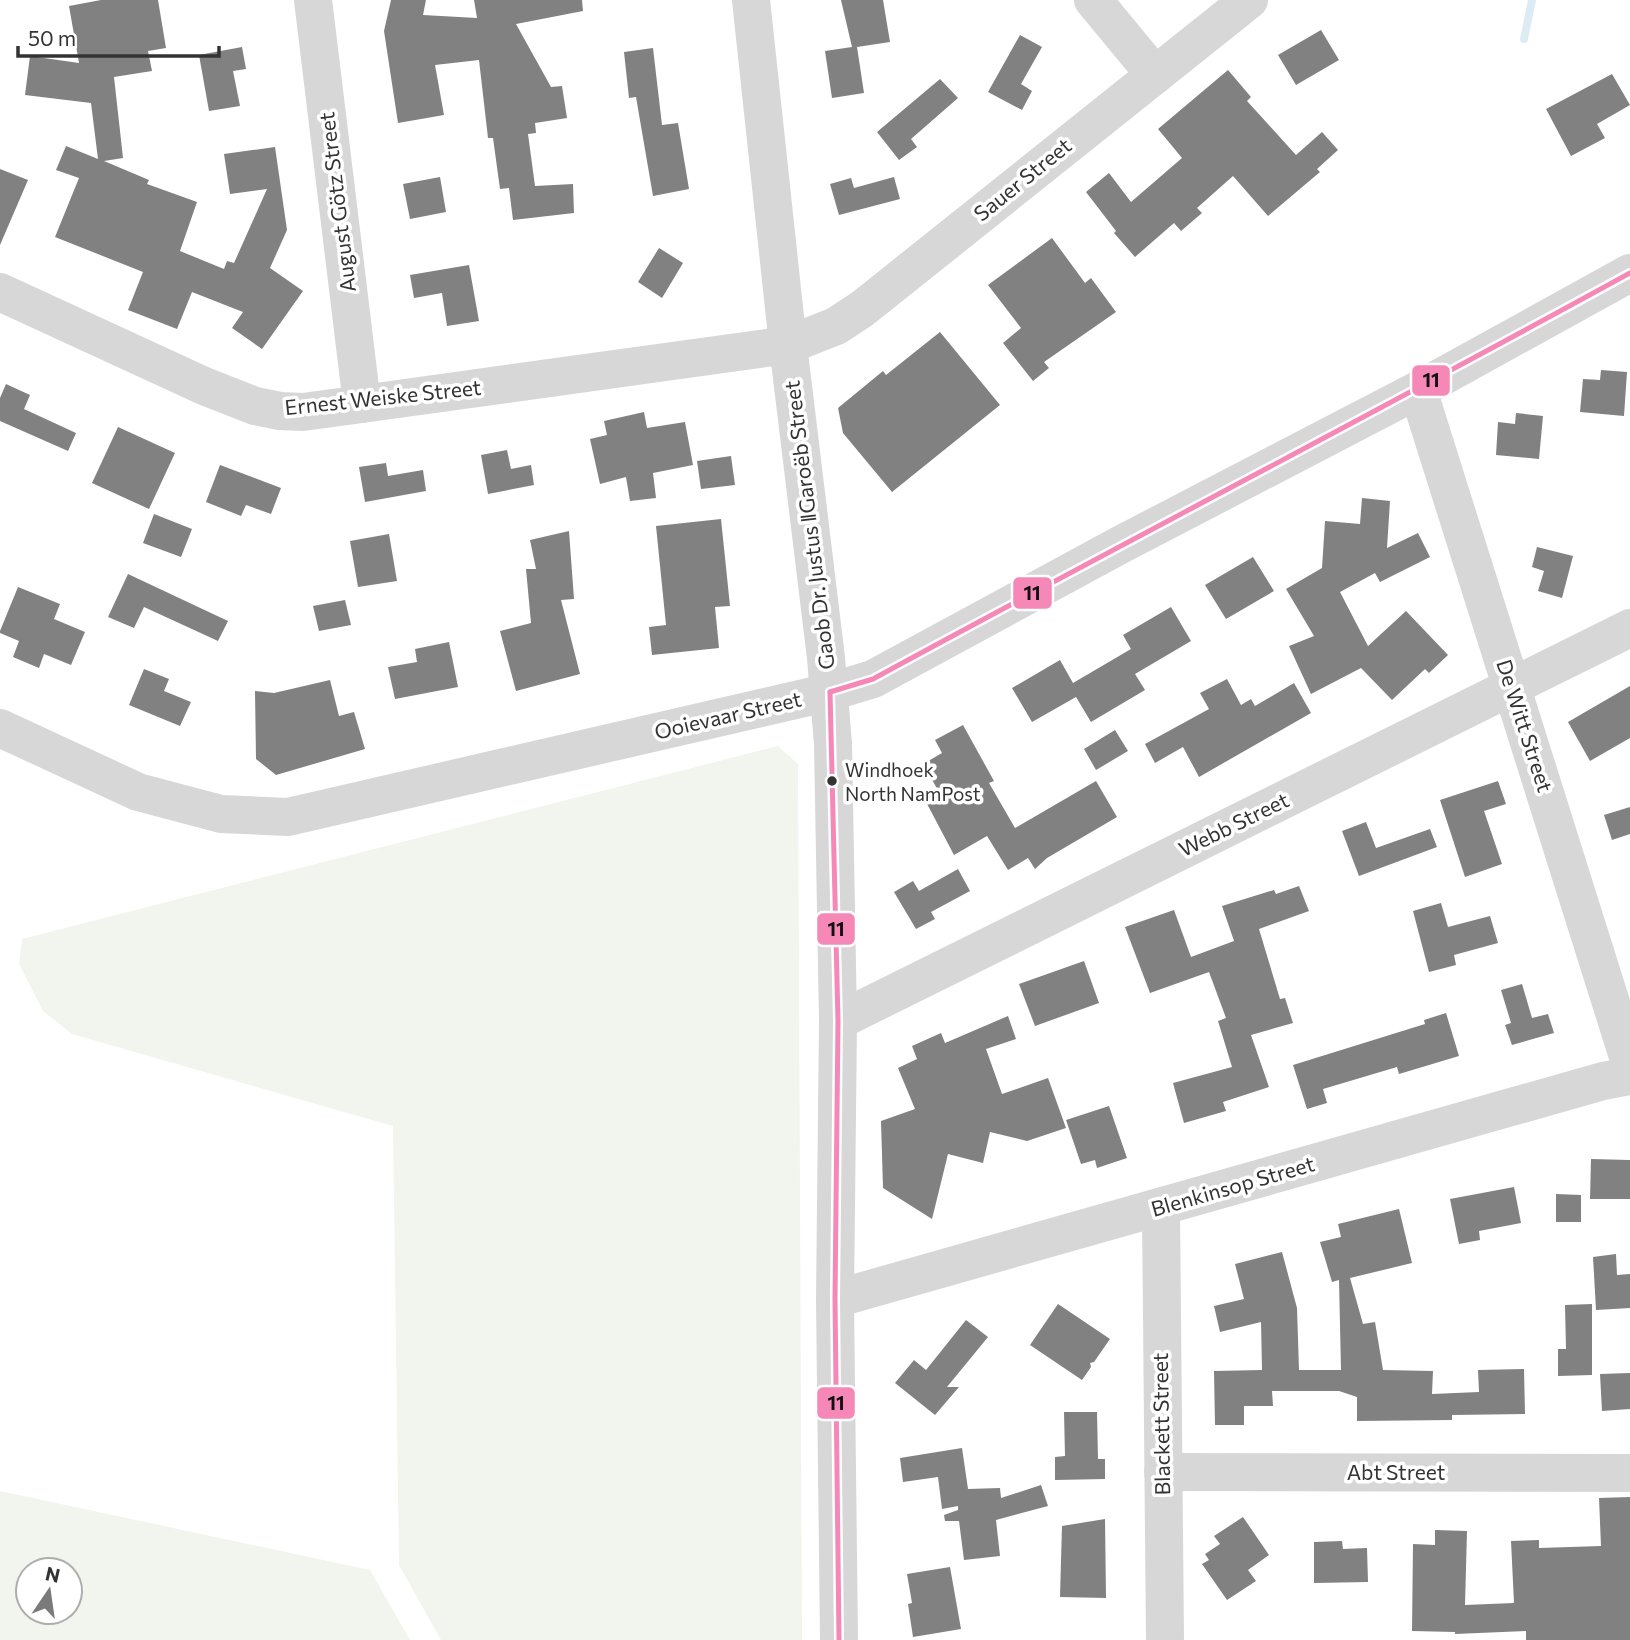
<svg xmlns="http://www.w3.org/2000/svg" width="1630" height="1640" font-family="Commissioner,sans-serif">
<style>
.green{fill:#f1f5ed;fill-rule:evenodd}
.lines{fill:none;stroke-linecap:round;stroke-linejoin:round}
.stream{stroke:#ddebf3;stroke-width:8}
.building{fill:#818181}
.minor{stroke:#d7d7d7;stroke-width:38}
.bus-1-casing{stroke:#fff;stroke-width:10}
.bus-1{stroke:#f588b7;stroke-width:5}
.bus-dot{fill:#333;stroke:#fff;stroke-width:2.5}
.labels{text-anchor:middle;stroke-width:7;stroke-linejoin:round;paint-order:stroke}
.bus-label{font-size:19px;fill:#333;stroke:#fff;text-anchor:start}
.street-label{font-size:21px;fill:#333;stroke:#fff}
.line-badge{stroke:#fff;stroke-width:2.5}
.pale-badge-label{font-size:19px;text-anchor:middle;font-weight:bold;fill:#111}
</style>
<rect width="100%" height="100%" fill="#fff"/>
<g class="green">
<path d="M778,746L798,764L802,1640H441L399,1565L393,1126L72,1034L43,1011L19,964L22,939Z"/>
<path d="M0,1491L370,1570L410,1640H0ZM28,1570H70V1612H28Z"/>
</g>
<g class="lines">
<path class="stream" d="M1524,39L1532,0"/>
</g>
<g class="building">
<path d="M101,0H158L166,48L148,51L152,71L114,77L123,158L104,161L149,180L147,184L197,202L180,251L224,269L227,261L234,263L267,189L230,194L224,154L275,147L287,230L270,268L303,291L262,349L232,328L243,312L192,292L177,329L128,310L143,272L55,237L79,178L56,170L66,146L98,159L91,103L25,95L30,56L79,63L69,6Z"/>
<path d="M391,0H426L423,15L477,18L474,0H582L583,11L516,24L551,87L562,86L567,118L535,123L536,133L528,134L535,186L573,184L574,213L513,220L509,188L500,189L493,138H488L479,60L435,65L444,115L398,123L384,31Z"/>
<path d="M841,0H883L890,42L857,47L864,93L832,98L825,51L852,47Z"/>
<path d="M1321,30L1339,60L1296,85L1278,55Z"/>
<path d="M1020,35L1042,47L1021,84L1032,91L1022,110L988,92Z"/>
<path d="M242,47L246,69L233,71L240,106L209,111L199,55Z"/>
<path d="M653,48L662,125L678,123L689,189L653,196L636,97L629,98L624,52Z"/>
<path d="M1228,70L1251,97L1247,101L1296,155L1322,132L1338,150L1317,169L1320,172L1268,216L1233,176L1197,208L1202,213L1181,231L1174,223L1135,257L1114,233L1116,231L1086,192L1109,173L1131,202L1182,158L1158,129Z"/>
<path d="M1612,74L1630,105L1597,124L1605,138L1571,156L1546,109Z"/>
<path d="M940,79L958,98L911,139L917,147L899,160L877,132Z"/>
<path d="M0,169L28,180L0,245Z"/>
<path d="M440,177L446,212L410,219L403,184Z"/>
<path d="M894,177L900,199L839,215L830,184L851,178L854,188Z"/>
<path d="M1052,238L1085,283L1091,278L1116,312L1044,362L1049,368L1033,381L1003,343L1021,328L988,285Z"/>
<path d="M659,248L683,263L662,298L638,282Z"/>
<path d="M469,265L479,321L447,326L442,293L414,298L410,275Z"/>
<path d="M940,332L1000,405L892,492L843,433L838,408L883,371L886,375Z"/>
<path d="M1601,370L1627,372L1624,416L1580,412L1583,379L1600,380Z"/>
<path d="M6,384L30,395L24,409L76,433L68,451L0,421V398Z"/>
<path d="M644,412L647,428L685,422L693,465L653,473L656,498L630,501L626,477L600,484L590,439L607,435L604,421Z"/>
<path d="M1516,413L1543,416L1539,459L1496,455L1498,422L1515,424Z"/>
<path d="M118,427L175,453L149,509L92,483Z"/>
<path d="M507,450L511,469L531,465L534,485L488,494L481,455Z"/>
<path d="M731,456L735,485L701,489L697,461Z"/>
<path d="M386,463L388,476L423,470L426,491L365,502L359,467Z"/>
<path d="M220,465L281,488L271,514L246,505L241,516L206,502Z"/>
<path d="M1362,498L1390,501L1387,548L1418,533L1430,557L1380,582L1375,573L1340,592L1368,646L1406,611L1448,655L1429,673L1425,669L1392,700L1361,668L1311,694L1289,646L1314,636L1286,589L1322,568L1325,521L1360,524Z"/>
<path d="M154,514L192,529L181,557L143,543Z"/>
<path d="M721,519L730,606L715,607L719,648L652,655L649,627L666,625L656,526Z"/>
<path d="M569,531L574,599L561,600L580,674L516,691L500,631L531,623L526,569H536L530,540Z"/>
<path d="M389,534L397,581L358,587L350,541Z"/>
<path d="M1537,547L1573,556L1562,598L1538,591L1544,571L1532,567Z"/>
<path d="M1253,557L1274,591L1226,619L1205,585Z"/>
<path d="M128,574L228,621L218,641L144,607L134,628L108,617Z"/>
<path d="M18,587L60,604L54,619L85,632L71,665L44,654L39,668L13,657L19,641L0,633V631Z"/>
<path d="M345,600L351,625L319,631L313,606Z"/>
<path d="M1171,607L1191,641L1135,674L1145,690L1091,722L1076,697L1032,722L1012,688L1060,660L1073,683L1131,649L1123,635Z"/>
<path d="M449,642L458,687L395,699L388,667L417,662L415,649Z"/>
<path d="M144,669L169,679L164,691L191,702L180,726L129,705Z"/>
<path d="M1227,679L1241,705L1251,699L1255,706L1294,683L1311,713L1199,777L1183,747L1155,763L1145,744L1209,709L1200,693Z"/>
<path d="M330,680L339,716L354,712L365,749L276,775L256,759L255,691L274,693Z"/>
<path d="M1630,686V738L1590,761L1568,722Z"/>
<path d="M963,725L994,781L989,783L1015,828L1096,781L1117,817L1047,858L1035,869L1028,858L1008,870L987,836L954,855L925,800L939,792L923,764L942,753L935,740Z"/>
<path d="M1115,730L1128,751L1096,770L1084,749Z"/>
<path d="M1498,781L1506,804L1484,811L1502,864L1465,877L1440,800Z"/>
<path d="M1630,807V834L1612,840L1604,815Z"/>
<path d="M1366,822L1376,848L1430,829L1437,847L1359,876L1342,831Z"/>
<path d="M958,869L970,891L931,912L935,919L916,929L894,892L913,881L919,891Z"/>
<path d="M1299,886L1309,911L1259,929L1280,999L1285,998L1293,1023L1251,1035L1269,1087L1223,1102L1226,1111L1184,1123L1173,1083L1232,1067L1218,1021L1226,1018L1209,972L1150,993L1125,927L1174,910L1191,957L1234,941L1222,906L1274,890L1276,894Z"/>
<path d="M1441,903L1448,927L1490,916L1498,943L1454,955L1456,965L1429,972L1413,911Z"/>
<path d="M1084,961L1099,1003L1035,1026L1019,984Z"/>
<path d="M1522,984L1532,1018L1548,1014L1554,1033L1512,1045L1505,1025L1511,1023L1501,990Z"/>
<path d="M1446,1013L1459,1056L1399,1074L1397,1067L1323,1089L1327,1103L1307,1109L1293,1065L1425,1024L1424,1020Z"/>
<path d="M1008,1016L1016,1039L986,1049L1002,1094L1048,1078L1066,1128L1027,1141L990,1132L983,1163L948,1154L932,1219L883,1188L881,1121L915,1109L898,1068L917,1059L912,1046L941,1033L945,1043Z"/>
<path d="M1109,1106L1127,1158L1097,1168L1095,1160L1081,1164L1066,1120Z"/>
<path d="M1591,1159L1630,1160V1199H1590Z"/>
<path d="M1514,1187L1521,1223L1479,1231L1480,1240L1459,1244L1450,1199Z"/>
<path d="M1556,1194L1581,1195V1222H1556Z"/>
<path d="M1399,1209L1412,1263L1350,1278L1363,1324L1375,1322L1383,1370L1433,1371L1432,1394L1479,1392L1478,1370L1524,1369L1525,1414L1452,1415V1420L1357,1421V1397L1339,1391H1272L1273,1406H1244V1425H1215L1214,1371L1262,1370L1261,1322L1220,1332L1214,1306L1244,1299L1235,1264L1282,1252L1297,1308L1299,1370H1341L1339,1280L1332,1282L1320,1242L1341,1237L1338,1224Z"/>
<path d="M1616,1254L1617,1275L1630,1274V1308L1596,1310L1593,1257Z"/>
<path d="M1058,1304L1110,1339L1094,1362L1090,1363L1091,1367L1082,1380L1030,1345Z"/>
<path d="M1592,1304V1375L1558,1376V1349H1566L1565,1305Z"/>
<path d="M966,1320L988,1337L947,1387H959L935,1415L895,1383L914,1360L926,1370Z"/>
<path d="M1630,1373V1409L1602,1411L1600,1374Z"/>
<path d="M1064,1412H1097L1098,1459H1105V1479L1055,1480V1457L1065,1456Z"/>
<path d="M962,1448L968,1489L1000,1488L1001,1498L1041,1485L1048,1506L996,1520L1000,1556L964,1560L959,1521H945L944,1515L958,1510V1506L942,1509L938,1477L903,1482L900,1458Z"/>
<path d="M1630,1497V1640H1526V1631L1455,1634V1632L1412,1631L1413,1544L1435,1545V1530L1467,1531L1465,1605L1514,1603L1511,1541L1539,1540V1548L1601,1546L1599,1498Z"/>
<path d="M1243,1517L1269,1555L1248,1570L1256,1581L1227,1600L1202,1564L1209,1560L1205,1554L1220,1544L1214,1536Z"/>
<path d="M1105,1519L1106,1598L1060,1597L1062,1526Z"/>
<path d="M1342,1541L1343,1549L1367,1548L1368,1582L1314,1583V1542Z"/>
<path d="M950,1567L961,1629L913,1637L908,1604L912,1603L907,1574Z"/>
</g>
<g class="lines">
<g class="minor">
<path d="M313,0L362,404"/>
<path d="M751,0L788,345L826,658L833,744L838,1021L835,1299L839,1640"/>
<path d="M1093,0L1155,75"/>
<path d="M0,292L204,386L255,406L280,411L303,412L362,404L788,345L836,326L862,309L1249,0"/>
<path d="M1418,390L1630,1063"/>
<path d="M0,728L138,792L221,814L288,817L830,692L873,679L1120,545L1418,390L1630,273"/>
<path d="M838,1021L1630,628"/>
<path d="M1161,1208L1165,1640"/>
<path d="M835,1299L1603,1081L1630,1076"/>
<path d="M1163,1472L1630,1473"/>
</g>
<defs>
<g id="bus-1">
<path d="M830,692L838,1021L835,1299L839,1640"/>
<path d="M830,692L873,679C1125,542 1379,411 1630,273"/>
</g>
</defs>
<use href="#bus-1" class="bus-1-casing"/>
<use href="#bus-1" class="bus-1"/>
</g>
<circle class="bus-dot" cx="832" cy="781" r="6"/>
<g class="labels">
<g class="bus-label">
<text x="845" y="777">Windhoek<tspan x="845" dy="24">North NamPost</tspan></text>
</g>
<g class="street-label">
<text transform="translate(1023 180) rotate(-39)" y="7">Sauer Street</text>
<text transform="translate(338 202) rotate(-97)" y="7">August Götz Street</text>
<text transform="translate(383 398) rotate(-6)" y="7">Ernest Weiske Street</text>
<text transform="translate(810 525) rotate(-97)" y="7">Gaob Dr. Justus ǁGaroëb Street</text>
<text transform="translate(728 716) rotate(-13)" y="7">Ooievaar Street</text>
<text transform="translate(1524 726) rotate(72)" y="7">De Witt Street</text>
<text transform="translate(1234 825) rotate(-26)" y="7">Webb Street</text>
<text transform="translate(1233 1187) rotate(-16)" y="7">Blenkinsop Street</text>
<text transform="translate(1162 1424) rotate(-91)" y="7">Blackett Street</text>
<text x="1396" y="1480">Abt Street</text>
</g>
</g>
<g class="line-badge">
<rect x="1411" y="364" width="40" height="33" rx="7" fill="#f588b7"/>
<rect x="1012" y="576" width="41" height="34" rx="7" fill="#f588b7"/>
<rect x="816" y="912" width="40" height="34" rx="7" fill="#f588b7"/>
<rect x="816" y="1386" width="40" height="34" rx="7" fill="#f588b7"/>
</g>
<g class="pale-badge-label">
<text x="1431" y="387">11</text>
<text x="1032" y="600">11</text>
<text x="836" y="936">11</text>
<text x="836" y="1410">11</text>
</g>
<g transform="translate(49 1591) rotate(13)"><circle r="33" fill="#ffffff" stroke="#adadad" stroke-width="2"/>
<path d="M0-5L12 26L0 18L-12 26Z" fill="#7a7a7a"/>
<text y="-10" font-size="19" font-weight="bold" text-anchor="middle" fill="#333333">N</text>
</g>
<path d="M18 46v10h201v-10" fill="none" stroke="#333333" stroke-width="3.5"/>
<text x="28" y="46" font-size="21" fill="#333333" stroke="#ffffff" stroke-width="5" paint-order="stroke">50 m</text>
</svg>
